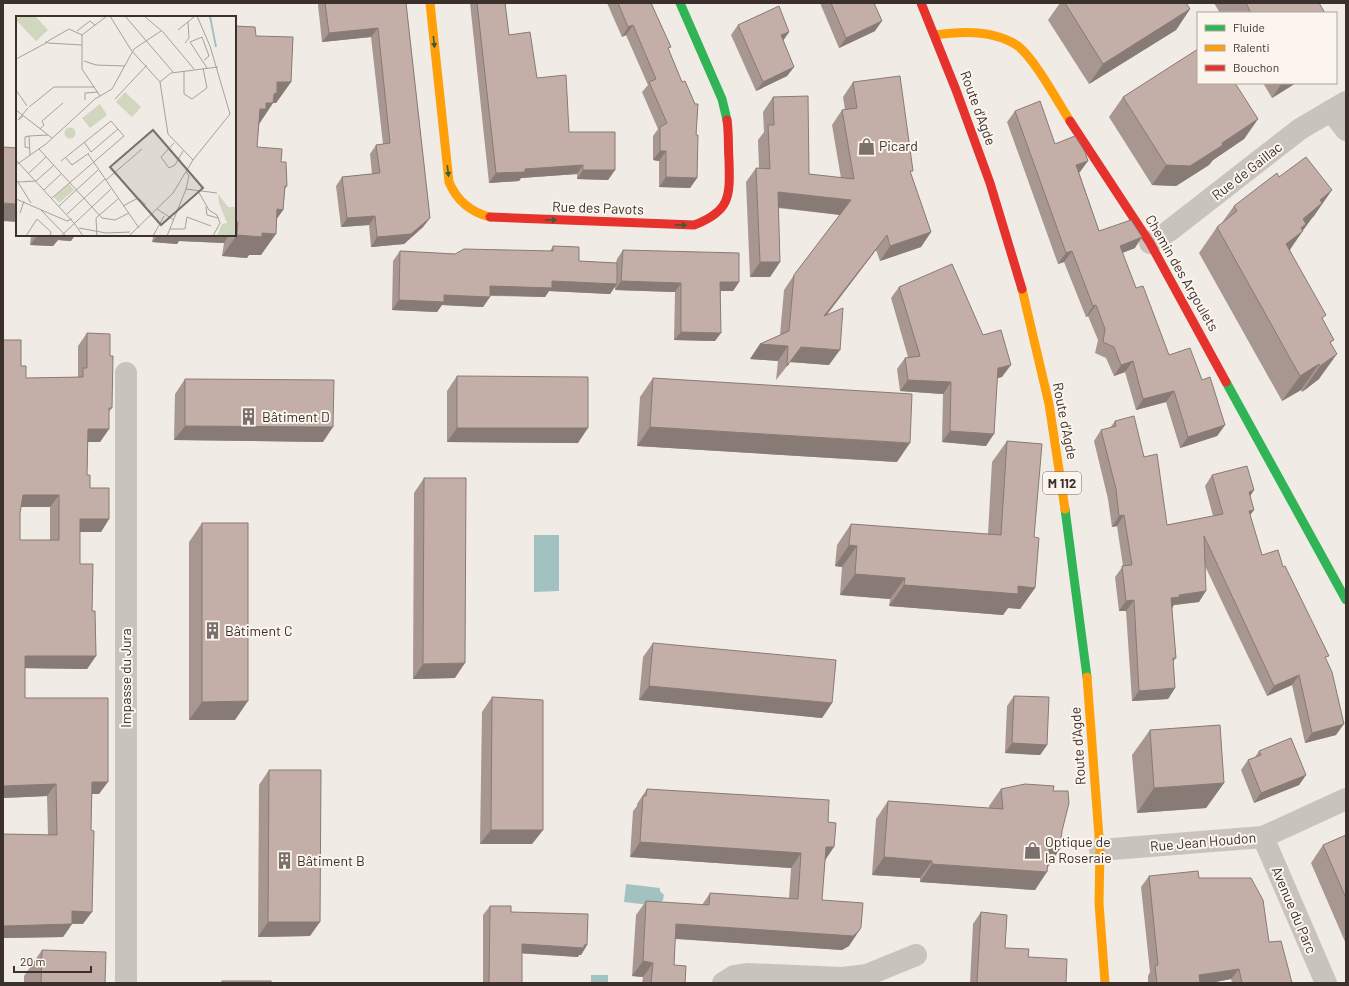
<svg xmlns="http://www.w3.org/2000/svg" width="1349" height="986" font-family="Barlow,sans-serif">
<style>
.water{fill:#a1c2c1}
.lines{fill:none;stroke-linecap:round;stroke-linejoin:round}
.street{stroke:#c9c3be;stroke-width:22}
.fast{stroke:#30b455;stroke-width:9}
.slow{stroke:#ff9f0a;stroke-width:9}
.jam{stroke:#e5322d;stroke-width:9}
.wall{fill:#a89690;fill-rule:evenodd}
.shaded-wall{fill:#887a75}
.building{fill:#c3afa7;stroke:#887a75;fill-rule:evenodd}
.oneway{fill:#375e3a}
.labels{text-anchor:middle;stroke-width:4;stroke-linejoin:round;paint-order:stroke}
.shield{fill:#fbf5ee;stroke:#756b66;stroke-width:1}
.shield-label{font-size:13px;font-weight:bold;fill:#3b302b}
.street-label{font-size:14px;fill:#3b302b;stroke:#fbf5ee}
.poi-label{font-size:14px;fill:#3b302b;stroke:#fbf5ee;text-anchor:start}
.inset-river{fill:none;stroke:#a1c2c1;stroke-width:2}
.inset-road{fill:none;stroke:#a8a09b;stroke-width:1}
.view{fill:#7a716c;fill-opacity:0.15;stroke:#7a716c;stroke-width:2}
.inset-edge{fill:none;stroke:#3b302b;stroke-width:2}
</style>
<rect width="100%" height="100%" fill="#f0ebe5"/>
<g class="water">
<path d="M534,535H559V591L534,592Z"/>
<path d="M626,884L660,888V891L664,895L663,900L658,906L624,902Z"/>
<rect x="591" y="975" width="17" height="8"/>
</g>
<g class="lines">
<g class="street">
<path d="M1331,111L1346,130"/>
<path d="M1150,243L1169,231L1300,129L1346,102"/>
<path d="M1263,837L1326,983"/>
<path d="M1100,850L1263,837L1346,799"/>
<path d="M126,983V373"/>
<path d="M723,983L734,976L747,974L842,978L867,975L916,955"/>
</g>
<g class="fast">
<path d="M680,3L722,99L727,120"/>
<path d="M1226,382L1346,600"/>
<path d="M1065,509L1087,677"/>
</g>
<g class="slow">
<path d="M430,3L449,182C457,201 470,212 490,217"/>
<path d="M935,35C961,31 995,30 1018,46C1034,58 1058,102 1070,121"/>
<path d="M1022,289L1049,404L1065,509"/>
<path d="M1087,677L1100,850L1099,903L1105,983"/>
</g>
<g class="jam">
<path d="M921,3L956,90L990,183L1022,289"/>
<path d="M1070,121L1150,243L1226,382"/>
<path d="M490,217L694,225C731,211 730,196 729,160C728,147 729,133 727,120"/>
</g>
</g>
<g class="wall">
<path d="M319,3H406L430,218L423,227L404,244L371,247L369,225L341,227L336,186L342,177L372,174L370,154L376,145L383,144L371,37L322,42L318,5Z"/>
<path d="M470,3H505L509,35L537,78L569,132L615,170L608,180L577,179V174L521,178L519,181L489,183Z"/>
<path d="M607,3H651L669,50L696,135L697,178L690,188L659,187V161L653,160V136L658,129L642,92L648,85L626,35L622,37Z"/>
<path d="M820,3H874L875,31L839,48Z"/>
<path d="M1060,3H1186L1190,9L1176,30L1089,84L1048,20Z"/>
<path d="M1214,3H1319L1325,13H1220Z"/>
<path d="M738,25L789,32L783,41L794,67L787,76L756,91L731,35Z"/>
<path d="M235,26L256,36L291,82L276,103H273L259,124L257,147L281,162L287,186L285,189L283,210L276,220L261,255H249L247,258L222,256L224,243L179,241L177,244L152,242L153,237L138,236V235H235Z"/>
<path d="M853,82L911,174L931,232L921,247L880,261L876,250L826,316L829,365L790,362L776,380L778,361L750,359L760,344L780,335L784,290L794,275L840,215L778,208L780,262L770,277H750L746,182L756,168H759L758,140L764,132L763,112L773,97L809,174L841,178L832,125L842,110H845L843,97Z"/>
<path d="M1263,83H1296L1272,98Z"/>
<path d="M1123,97L1258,119L1244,139L1213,160L1209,165L1176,186L1152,185L1109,117Z"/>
<path d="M1015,111L1055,144L1080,172H1079L1099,231L1135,248L1122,253L1136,288L1169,355L1202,380L1225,425L1217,436L1180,448L1166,402L1136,410L1125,372L1114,376L1106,358L1095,353L1098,340L1088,316L1086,317L1064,262L1058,264L1007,122Z"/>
<path d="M1279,177L1314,216L1312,218L1303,230L1290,250L1323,320L1331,344L1319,379L1302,392L1301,390L1282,401L1199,253L1217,227L1221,224L1234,206Z"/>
<path d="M31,235H75L71,241L58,240L53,246L30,245Z"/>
<path d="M553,246L579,261L616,263L617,259L623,250L739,282L733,291H721L715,341L674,340L675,292L615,290V286L610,294L549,291L545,297L490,296L483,307L442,305L437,312L392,310L393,261L400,251L455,254L550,251Z"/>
<path d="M899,287L983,335L1002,377L997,378L986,446L942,442L943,394L900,391L897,369L905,358L908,357L891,298Z"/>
<path d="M87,333L110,356L112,408L109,412V429L100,442H88L87,475L90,488L109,519L101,532H80V564L92,611L96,656L87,669L25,668V698L99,794H92L83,924H72L63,937L3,938V834L48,835L47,796L3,798V340L21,366L26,378L78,377V346ZM21,507H50V540H20V513Z"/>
<path d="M457,376L578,443L447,442V391Z"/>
<path d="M653,378L897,462L637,446L640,397Z"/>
<path d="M185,379L323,442L174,440L175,394Z"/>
<path d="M1115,421L1144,457L1167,525L1213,516L1205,486L1212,475L1254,490L1250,496L1254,510L1250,515L1262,555L1283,567L1326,660L1336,735L1305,743L1292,685L1267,696L1205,566L1199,602L1174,605L1172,608L1176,658L1173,662L1175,688L1168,699L1132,701L1126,611H1119L1115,577L1123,566L1117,526L1112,527L1108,499L1094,441L1101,430L1110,428Z"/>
<path d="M1007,441L1034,537L1035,588L1020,609L1008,608L1003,615L941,610L889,606L890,599L840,595L842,567L835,566L837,545L851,524L988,534L992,462Z"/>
<path d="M424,478L455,678L413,679L414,493Z"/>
<path d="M202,523L235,720H189V542Z"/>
<path d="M653,643L832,703L822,718L639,700L643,657Z"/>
<path d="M1014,696L1047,745L1040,755L1005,753L1007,706Z"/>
<path d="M492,697L543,830L532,844H480L482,712Z"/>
<path d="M1150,730L1224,783L1206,808L1137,813L1132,755Z"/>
<path d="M1259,751L1306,775L1299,785L1254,803L1241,770L1248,760L1255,757Z"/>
<path d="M269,770L310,936L258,937L259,785Z"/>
<path d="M647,789L825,860L822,900L849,946L842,950L675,939L674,965L685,983H642L643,977L632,976L636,915L646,901L702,905L710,893L789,898L791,868L630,857L633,811L637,806V804Z"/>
<path d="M1001,789L1048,867L1035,890L920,882V878L872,875L876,819L888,801L989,808V806Z"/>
<path d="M1346,835V944L1311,863L1323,845Z"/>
<path d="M1149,876L1199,878L1269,942L1292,983H1232L1231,979L1210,983H1148V976L1150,972L1141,887Z"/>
<path d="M490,906L511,912L587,945L581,955H579L578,957L522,953V983H483V915Z"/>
<path d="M981,912L1005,948L1028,957L1066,983H970L973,924Z"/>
<path d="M42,950L105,983H24V976Z"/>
</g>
<g class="shaded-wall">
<path d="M1190,9L1176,30L1089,84L1103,64Z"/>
<path d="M882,21L875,31L839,48L846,38Z"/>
<path d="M633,25L626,35L622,37L628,27Z"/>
<path d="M378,28L371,37L322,42L329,33Z"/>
<path d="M789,32L782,42L781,35Z"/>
<path d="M794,67L787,76L756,91L763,82Z"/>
<path d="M277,82H291L276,103H273L259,124L245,130Z"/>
<path d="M1282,83H1296L1272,98Z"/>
<path d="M1258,119L1244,139L1213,160L1209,165L1176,186L1152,185L1166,165L1222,143Z"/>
<path d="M660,151H666L659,161L653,160Z"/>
<path d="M1088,161L1080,172L1069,176L1076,165Z"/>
<path d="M583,165L577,174L521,178L519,181L489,183L496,173L525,169Z"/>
<path d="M583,170H615L608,180L577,179Z"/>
<path d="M666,177L697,178L690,188L659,187Z"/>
<path d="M1332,190L1314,216L1312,218L1304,229L1299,233L1303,231L1285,256V245L1303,219L1320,200Z"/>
<path d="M778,192L851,200L841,215L768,206Z"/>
<path d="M3,203L17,204V222L3,221Z"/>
<path d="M277,209L283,210L268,231Z"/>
<path d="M375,216L369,225L341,227L347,218Z"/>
<path d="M430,218L423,227L404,244L371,247L377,237Z"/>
<path d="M235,222H238L235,227Z"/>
<path d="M931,232L921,247L880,261L890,246Z"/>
<path d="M262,233L276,234L261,255H249L247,258L222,256L237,235Z"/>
<path d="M38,235H75L71,241L58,240L53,246L30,245Z"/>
<path d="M139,235H155L153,237L138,236Z"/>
<path d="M158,235H229L224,243L179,241L177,244L152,242Z"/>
<path d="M887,235L876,250L814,331L824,316Z"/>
<path d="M1142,237L1135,248L1112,257L1120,246Z"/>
<path d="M1072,251L1064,262L1058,264L1066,253Z"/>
<path d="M760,262H780L770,277H750Z"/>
<path d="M552,281L617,284L610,294L549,291L545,297L483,295L490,286Z"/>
<path d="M621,281L681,283L675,292L615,290Z"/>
<path d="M720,282H739L733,291H714Z"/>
<path d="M444,295L490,297L483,307L442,305L437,312L392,310L399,300Z"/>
<path d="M1096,305L1088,316L1086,317L1093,306Z"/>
<path d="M681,332L721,333L715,341L674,340Z"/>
<path d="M760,344L788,346L778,361L750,359Z"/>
<path d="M801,347L840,350L829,365L790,362L776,380Z"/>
<path d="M1337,354L1319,379L1302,392L1320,366Z"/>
<path d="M1133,361L1125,372L1114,376L1121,365Z"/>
<path d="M1319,364L1301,390L1282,401L1300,376Z"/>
<path d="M1011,365L1002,377L990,380L998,368Z"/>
<path d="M908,380L951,382L943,394L900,391Z"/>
<path d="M1174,391L1166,402L1136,410L1143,399Z"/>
<path d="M1225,425L1217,436L1180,448L1188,437Z"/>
<path d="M185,426L333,427L323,442L174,440Z"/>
<path d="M650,427L910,443L897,462L637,446Z"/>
<path d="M457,428H588L578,443L447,442Z"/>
<path d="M88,429H109L100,442H79Z"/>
<path d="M950,431L994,434L986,446L942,442Z"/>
<path d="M1254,490L1247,501L1249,492Z"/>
<path d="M23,495H59L50,507H14Z"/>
<path d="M1254,510L1246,520L1249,511Z"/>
<path d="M1124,515L1117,526L1112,527L1119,516Z"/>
<path d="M80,519H109L101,532H71Z"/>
<path d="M849,545L857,546L842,567L835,566Z"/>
<path d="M855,574L905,578L890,599L840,595Z"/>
<path d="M904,585L1018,586L1035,588L1020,609L1008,608L1003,615L889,606Z"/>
<path d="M1206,591L1199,602L1174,605L1172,608L1163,609L1171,598L1179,595Z"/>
<path d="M1134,600L1126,611H1119L1126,601Z"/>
<path d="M25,656H96L87,669L16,668Z"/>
<path d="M465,663L455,678L413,679L423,664Z"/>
<path d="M1299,675L1292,685L1267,696L1274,686Z"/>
<path d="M649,686L832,703L822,718L639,700Z"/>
<path d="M1175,688L1168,699L1132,701L1139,691Z"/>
<path d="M248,701L235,720H189L202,702Z"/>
<path d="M1344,724L1336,735L1305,743L1312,733Z"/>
<path d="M1012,743L1047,745L1040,755L1005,753Z"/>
<path d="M1306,775L1299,785L1254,803L1261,793Z"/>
<path d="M92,782H108L99,794H83Z"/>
<path d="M1224,783L1206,808L1137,813L1154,788Z"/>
<path d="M56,784L47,796L3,798V786Z"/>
<path d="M491,830H543L532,844H480Z"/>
<path d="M640,842L801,853L791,868L630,857Z"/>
<path d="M826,847H834L824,862Z"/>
<path d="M1049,849H1060L1048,867Z"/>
<path d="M884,857L932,861L920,878L872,875Z"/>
<path d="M932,864L1047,872L1035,890L920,882Z"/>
<path d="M72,911L92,912L83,924L63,923Z"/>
<path d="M268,922H320L310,936L258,937Z"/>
<path d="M72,924L63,937L3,938V926Z"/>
<path d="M676,924L859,931L849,946L842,950L665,938Z"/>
<path d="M522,944L584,945H587L581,955H579L578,957L516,953Z"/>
<path d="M643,961L653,963L643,977L632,976Z"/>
<path d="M1239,969L1231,979L1210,983H1193L1199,975Z"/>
</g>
<g class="building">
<path d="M325,3H406L430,218L411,234L377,237L375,216L347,218L342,177L380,173L376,145L390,143L378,28L329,33Z"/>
<path d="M477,3H505L509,35L530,32L537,78L566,75L569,132H615V170H583V165L525,169V172L496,173Z"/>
<path d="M618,3H651L671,47L668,48L682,82L685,81L695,104H698L696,135H698L697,178L666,177V151H660V127L667,123L649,82L656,79L633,25L628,27Z"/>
<path d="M831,3H874L882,21L846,38Z"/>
<path d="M1065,3H1186L1190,9L1103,64Z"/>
<path d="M1246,3H1319L1325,13H1251Z"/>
<path d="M779,6L789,32L781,35L794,67L763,82L738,25Z"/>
<path d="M235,26L255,27L256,36L293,37L291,82H277V93L274,94L273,103H266V109H260L257,147L282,149L281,162H286L287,186H285L283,210L277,209L276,234L262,233V237L237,235L238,222H235Z"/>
<path d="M1198,49V83H1235L1258,119L1222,143L1223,145L1190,166L1166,165L1123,97Z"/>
<path d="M900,76L913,171H910L931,232L890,246L887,235L824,316L843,308L840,350L801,347L787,366L788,346L760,344L789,331L794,275L851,200L778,192L780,262H760L756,168L770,169L768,125H774L773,97L808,96L809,174L854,179L842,110L857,108L853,82Z"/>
<path d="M1040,101L1055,144L1075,136L1085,152L1088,161L1076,165L1099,231L1131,220L1142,237L1120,246L1136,288L1143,286L1169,355L1190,348L1202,380L1210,377L1225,425L1188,437L1174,391L1143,399L1133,361L1121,365L1114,347L1103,342L1105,329L1096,305L1093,306L1072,251L1066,253L1015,111Z"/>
<path d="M3,147L17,148V204L3,203Z"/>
<path d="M1306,157L1332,190L1320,200L1322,203L1303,219L1306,224L1301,228L1303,231L1286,244L1326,315L1322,318L1334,340L1330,342L1337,354L1320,366L1319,364L1300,376L1217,227L1237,211L1234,206L1277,173L1279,177Z"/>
<path d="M553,246L579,247V261L617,263V284L552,281V288L490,286V297L444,295V302L399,300L400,251L455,254L464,249L553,251Z"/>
<path d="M623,250L739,253V282H720L721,333L681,332V283L621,281Z"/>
<path d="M952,264L983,335L1001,330L1011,365L998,368L994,434L950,431L951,382L908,380L905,358L920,356L899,287Z"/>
<path d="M87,333L110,334V356H113L112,408H109V429H88L87,475H90V488H109V519H80V564H93L92,611H95L96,656H25V698H108V782H92L91,830L94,831L92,912L72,911V924L3,926V834L57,835L56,784L3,786V340H21V366H26V378L83,377V368H87ZM23,495H59V540H20V513Z"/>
<path d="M457,376L588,377V428H457Z"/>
<path d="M653,378L912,394L910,443L650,427Z"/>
<path d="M185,379L334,380L333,427L185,426Z"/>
<path d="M1134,416L1144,457L1157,454L1167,525L1223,514L1212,475L1247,466L1254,490L1249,492L1254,510L1249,511L1262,555L1278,550L1283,567L1285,566L1329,656L1325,657L1332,672L1344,724L1312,733L1299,675L1274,686L1204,536L1206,591L1179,595L1180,597L1171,598L1176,658H1173L1175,688L1139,691L1134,600L1126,601L1122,566L1132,565L1124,515L1119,516L1116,489L1101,430L1116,426L1115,421Z"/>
<path d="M1007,441L1042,444L1034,537L1039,538L1035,588L1018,586V594L956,589L904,585L905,578L855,574L857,546L849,545L851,524L1001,535Z"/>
<path d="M424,478H466L465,663L423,664Z"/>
<path d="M202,523H248V701L202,702Z"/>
<path d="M653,643L836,660L832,703L649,686Z"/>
<path d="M1014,696L1049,697L1047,745L1012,743Z"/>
<path d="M492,697L543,700V830H491Z"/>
<path d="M1220,725L1224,783L1154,788L1150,730Z"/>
<path d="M1291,738L1306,775L1261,793L1248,760L1261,755L1259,751Z"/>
<path d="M269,770H321L320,922H268Z"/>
<path d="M1025,784L1054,786L1053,791H1068L1069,803L1062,831L1060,849H1049L1047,872L932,864V861L884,857L888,801L1003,809L1001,789Z"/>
<path d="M647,789L829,800L828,822L836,823L834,847H826L822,900L863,903L861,927L859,931L853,936L676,924L674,965L686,966L685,983H651L653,963L643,961L646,901L709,905L710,893L798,899L801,853L640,842L643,796H646Z"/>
<path d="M1346,835V898L1323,845Z"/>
<path d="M1198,871L1199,878H1251L1263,900L1269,942L1281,941L1292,983H1242L1239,969L1199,975L1200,983H1157L1155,966L1158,965L1149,876Z"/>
<path d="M490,906H511V912L588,914L587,945H584V948L522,944V983H489Z"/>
<path d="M981,912L1007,915L1005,948L1029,949L1028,957L1067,959L1066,983H977Z"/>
<path d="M42,950L106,952L105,983H41Z"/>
<rect x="222" y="981" width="49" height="2"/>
</g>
<defs><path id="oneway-solid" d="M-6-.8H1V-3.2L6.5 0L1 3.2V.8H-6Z"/></defs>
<g class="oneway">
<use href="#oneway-solid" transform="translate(434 42) rotate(84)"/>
<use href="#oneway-solid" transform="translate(448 171) rotate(83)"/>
<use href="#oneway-solid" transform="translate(551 220) rotate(2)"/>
<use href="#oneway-solid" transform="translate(681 225) rotate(2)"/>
</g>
<defs>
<symbol id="shop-bare" viewBox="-9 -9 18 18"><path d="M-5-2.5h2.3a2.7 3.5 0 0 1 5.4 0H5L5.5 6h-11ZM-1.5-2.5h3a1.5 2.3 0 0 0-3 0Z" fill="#7a716c" stroke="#fbf5ee" stroke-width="2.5" paint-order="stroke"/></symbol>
<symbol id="building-bare" viewBox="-9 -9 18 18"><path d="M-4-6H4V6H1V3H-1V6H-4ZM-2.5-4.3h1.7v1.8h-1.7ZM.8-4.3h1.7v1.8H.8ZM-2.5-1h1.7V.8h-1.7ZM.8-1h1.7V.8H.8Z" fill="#7a716c" stroke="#fbf5ee" stroke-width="2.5" paint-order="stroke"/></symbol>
</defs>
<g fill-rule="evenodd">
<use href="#shop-bare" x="854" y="134" width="25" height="25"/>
<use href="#building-bare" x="236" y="404" width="25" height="25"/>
<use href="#building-bare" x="200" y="618" width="25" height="25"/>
<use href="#shop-bare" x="1020" y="838" width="25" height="25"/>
<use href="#building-bare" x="272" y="848" width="25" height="25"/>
</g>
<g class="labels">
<rect class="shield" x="1043" y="472" width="38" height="22" rx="3"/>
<g class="shield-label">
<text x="1062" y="488">M 112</text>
</g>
<g class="street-label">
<text transform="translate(978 108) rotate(70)" y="5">Route d'Agde</text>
<text transform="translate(1247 171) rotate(-38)" y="5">Rue de Gaillac</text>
<text transform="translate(598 208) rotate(2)" y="5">Rue des Pavots</text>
<text transform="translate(1182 273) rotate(60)" y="5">Chemin des Argoulets</text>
<text transform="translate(1065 421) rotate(79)" y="5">Route d'Agde</text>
<text transform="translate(126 678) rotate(-90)" y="5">Impasse du Jura</text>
<text transform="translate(1078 746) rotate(-94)" y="5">Route d'Agde</text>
<text transform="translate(1203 842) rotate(-5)" y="5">Rue Jean Houdon</text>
<text transform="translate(1294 910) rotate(67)" y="5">Avenue du Parc</text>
</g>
<g class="poi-label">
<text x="879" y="151">Picard</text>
<text x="262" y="422">Bâtiment D</text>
<text x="225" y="636">Bâtiment C</text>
<text x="1045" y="847">Optique de<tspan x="1045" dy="16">la Roseraie</tspan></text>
<text x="297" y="866">Bâtiment B</text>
</g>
</g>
<g transform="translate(16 16)">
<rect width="220" height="220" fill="#f0ebe5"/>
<path d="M4,0H19L32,14L20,25L0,4ZM109,76L125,91L116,101L100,86ZM84,88L91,99L74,112L66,102ZM48.5 117a5.5 5.5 0 1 1 11 0a5.5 5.5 0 1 1-11 0ZM53,168L58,174L43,187L38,181ZM202,178L212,191H220V220H201L206,208L211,207L203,187Z" fill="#d1d6bf"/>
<path class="inset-river" d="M194,0L200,31"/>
<path class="inset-road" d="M94,0L115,34L144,66L152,118L177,144M109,0L157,56M128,0L147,16L178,53M162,14L179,0M61,15L74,5L79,9M66,19V53L84,80M66,19L91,0M32,25L53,13L66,19M32,27L66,29M169,27L173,22L172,6M0,43L32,26H29M188,44L193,40L186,21L174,26L191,52M68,45L80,49L109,50M168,55V78L176,83L191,72L187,52M144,66L155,57L202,51M0,74L11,90M99,83L131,49M69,84V77L82,76M13,91L38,71H79M0,94L36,122M7,100L2,104L12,92M0,104V124M24,113L28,109L26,105L47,87M68,126L75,136L102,113M158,127L145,141L153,152L159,149L167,135M13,132L9,131V121L13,120M23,133L86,202L99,204L113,197M72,138L123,212M14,139L13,120L32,119M50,142L56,149L73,137M0,144L58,207L67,220M0,149L30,128L79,83L96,73L118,33L145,15M13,157L30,141M0,163L15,187M90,164L126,133M2,166L20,165L38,149M170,173L201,177M28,174L45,158M182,175L193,194L201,199L204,207L197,220M36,182L108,120L95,105L45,145M0,183L51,205L56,203M43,190L82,154M107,190L122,182L130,189M190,191L191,199L202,202M141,193L158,204M25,194L50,220M4,197L8,185M51,198L89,163M63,212L90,217L114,216M154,213H169L171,201L195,210M10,220L21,203L35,216L34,220M45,220L95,173M81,220L80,202L102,183M113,220L157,177L177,144L214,98L194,30L181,0M137,220L148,200M151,220L170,173L173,160L170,156"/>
<path class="view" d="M137,114L187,172L145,209L94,151Z"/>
<rect width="220" height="220" class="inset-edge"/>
</g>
<rect width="1349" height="986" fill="none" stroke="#3b302b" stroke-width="8"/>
<rect x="1197" y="12" width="140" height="72" fill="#fbf5ee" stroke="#aea6a0"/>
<rect x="1205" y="25" width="20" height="6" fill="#30b455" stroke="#aea6a0"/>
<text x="1233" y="32" font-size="12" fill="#3b302b">Fluide</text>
<rect x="1205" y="45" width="20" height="6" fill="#ff9f0a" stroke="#aea6a0"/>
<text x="1233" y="52" font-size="12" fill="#3b302b">Ralenti</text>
<rect x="1205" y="65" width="20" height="6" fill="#e5322d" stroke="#aea6a0"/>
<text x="1233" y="72" font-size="12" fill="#3b302b">Bouchon</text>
<path d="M14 966v6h77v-6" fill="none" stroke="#3b302b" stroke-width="2"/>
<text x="20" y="966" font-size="12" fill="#3b302b" stroke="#fbf5ee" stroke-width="3" paint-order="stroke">20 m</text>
</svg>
